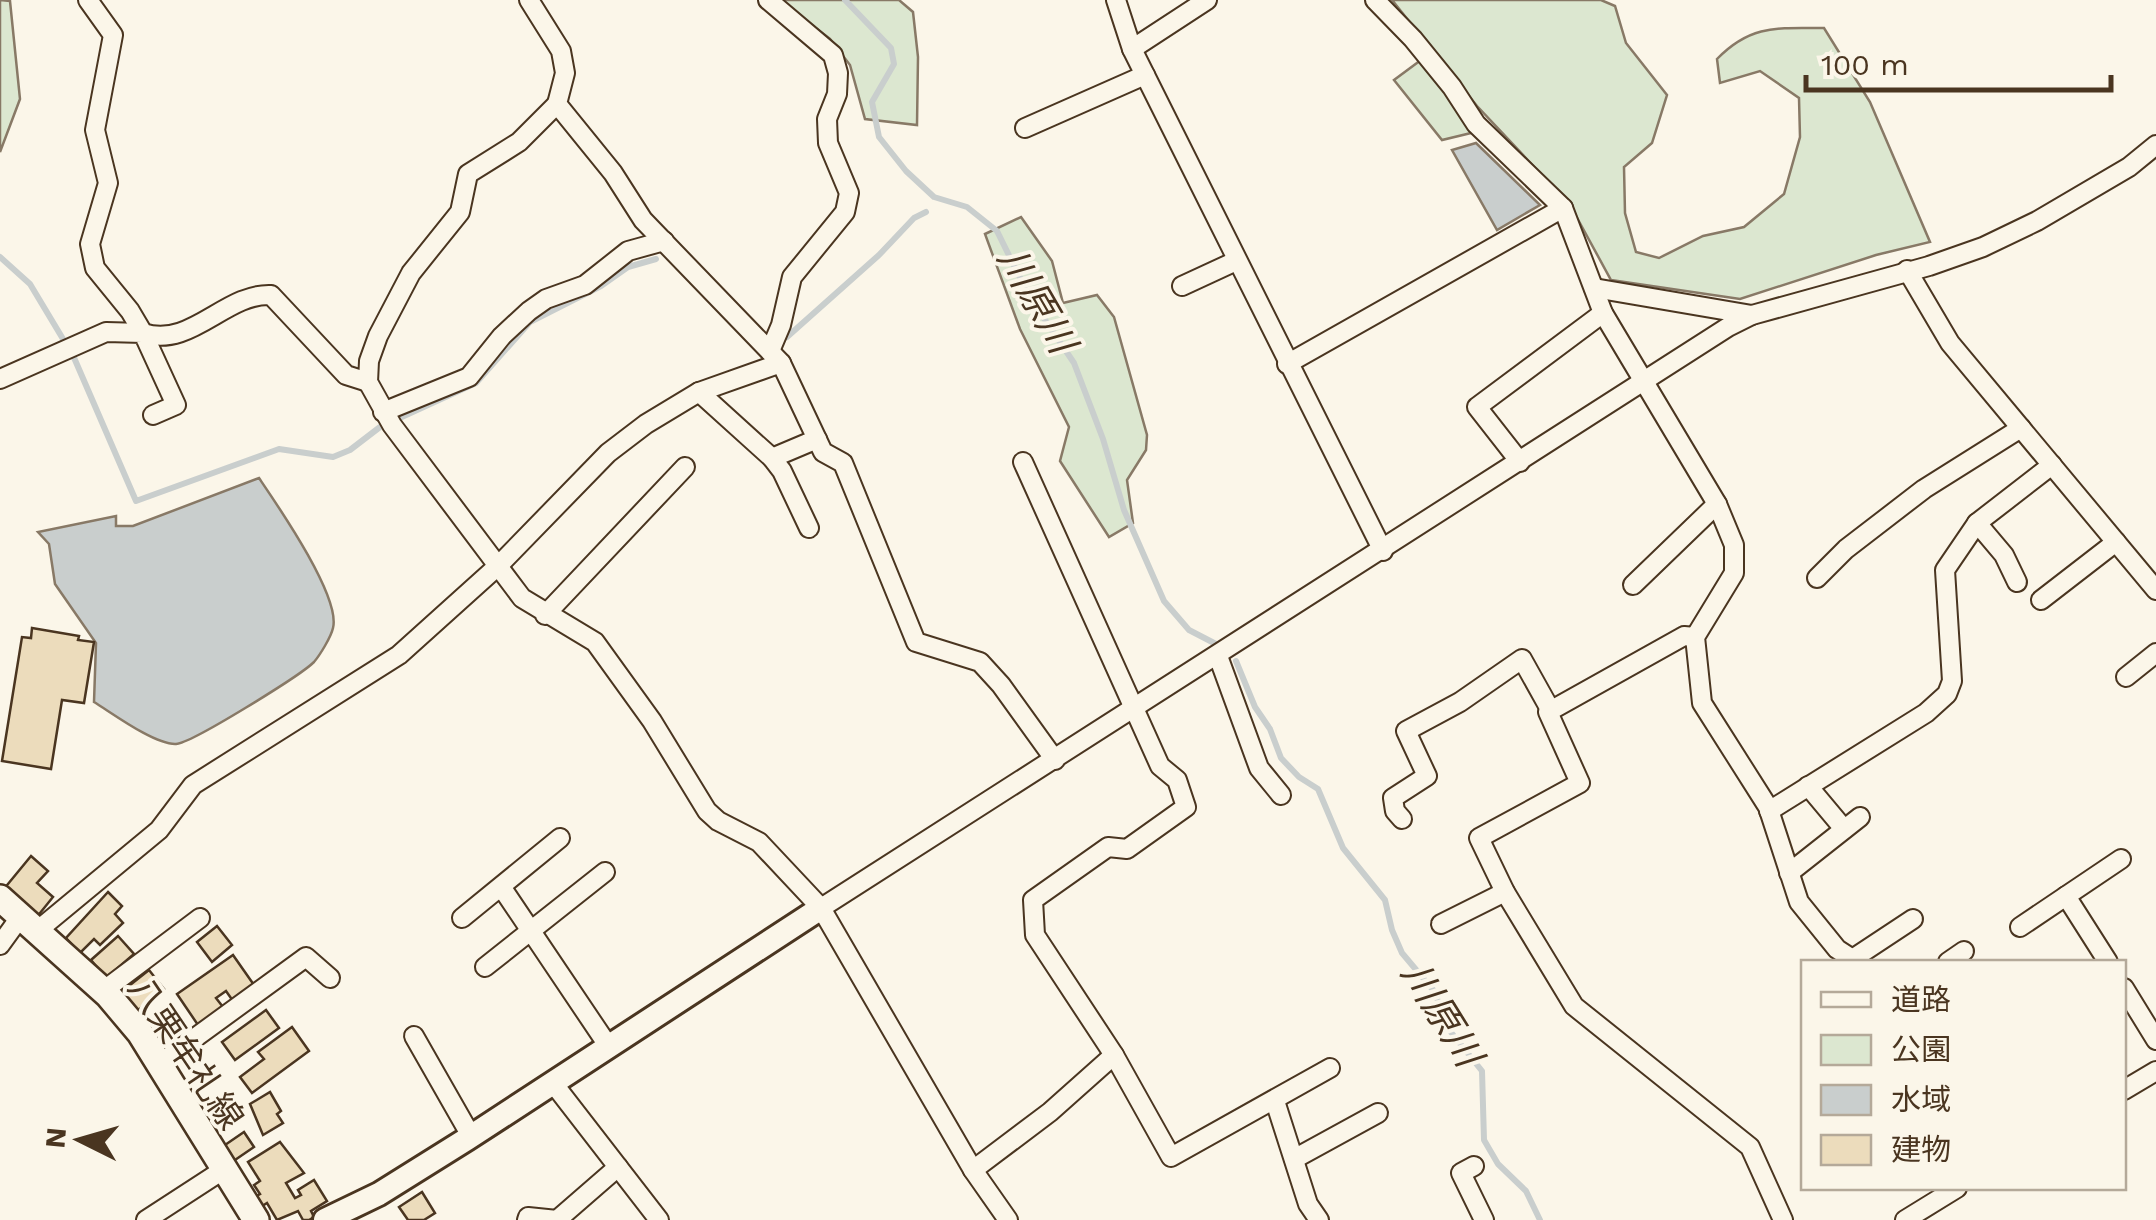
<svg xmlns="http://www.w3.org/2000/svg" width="2156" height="1220" font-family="'Work Sans','Noto Sans JP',sans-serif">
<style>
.green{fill:#dce7d0;stroke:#887966;stroke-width:2.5}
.water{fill:#c9cecd;stroke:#887966;stroke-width:2.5}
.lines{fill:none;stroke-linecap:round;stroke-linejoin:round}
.stream{stroke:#c9cecd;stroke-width:6}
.building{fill:#ecdcbc;stroke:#4a3520;stroke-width:2.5}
.minor-casing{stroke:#4a3520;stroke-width:22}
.tertiary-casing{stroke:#4a3520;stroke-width:28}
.secondary-casing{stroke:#4a3520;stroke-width:30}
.minor{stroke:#fbf6e9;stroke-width:18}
.tertiary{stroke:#fbf6e9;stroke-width:22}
.secondary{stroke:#fbf6e9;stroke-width:25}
.labels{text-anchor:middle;stroke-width:8;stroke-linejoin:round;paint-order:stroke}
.street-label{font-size:35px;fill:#4a3520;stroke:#fbf6e9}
.water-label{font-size:38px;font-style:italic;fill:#4a3520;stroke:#fbf6e9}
</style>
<rect width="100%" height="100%" fill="#fbf6e9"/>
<g class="green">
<path d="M0,0L10,1L20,99L0,152Z"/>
<path d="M779,0H899L913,12L918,57L917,125L865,119L850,65L830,39Z"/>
<path d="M1392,0H1601L1615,6L1626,43L1667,95L1652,143L1624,167L1625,213L1636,252L1659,258L1703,236L1744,227L1784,194L1800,137L1799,98L1760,71L1720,83L1717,59C1751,24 1778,28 1824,28L1870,102L1930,242L1876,255L1740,299L1611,280L1570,205L1477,106Z"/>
<path d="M1421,60L1469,119L1471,133L1442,140L1394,80Z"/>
<path d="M1021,217L1052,261L1063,303L1097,295L1114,317L1147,435L1146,450L1127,480L1133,523L1109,537L1060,461L1069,427L1020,329L985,234Z"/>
</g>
<g class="water">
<path d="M1476,143L1540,205L1497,230L1452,150Z"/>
<path d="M259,478C278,506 341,597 333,628C331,637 320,655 314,662C301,675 192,743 176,744C155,745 112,713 94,702L96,643L55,584L49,544L38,532L116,516V526H133Z"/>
</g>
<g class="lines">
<g class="stream">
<path d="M845,0L891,48L894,64L872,102L879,137L906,171L934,197L967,207L997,231L1029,296L1074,363L1103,439L1124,510L1164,601L1189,630L1216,644"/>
<path d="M0,257L30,284L63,339"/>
<path d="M787,337L879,255L914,218L926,212"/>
<path d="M72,353L136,501L279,449L333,457L350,450L380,427L476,383L530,322L601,286L628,267L656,259"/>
<path d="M1236,661L1255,707L1270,729L1281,758L1299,777L1318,789L1343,848L1385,900L1392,930L1402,953L1434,991L1450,1031L1482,1071L1484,1140L1498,1164L1526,1191L1540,1220"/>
</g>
</g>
<g class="building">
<path d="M32,628L79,636L78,640L94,642L84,703L62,700L51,769L2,761L22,637L31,638Z"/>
<path d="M31,856L48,871L37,883L53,897L36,918L3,890Z"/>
<path d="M108,892L122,906L115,914L123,923L100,945L94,939L80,953L66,938Z"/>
<path d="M217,926L232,945L212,962L197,942Z"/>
<path d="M118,936L134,954L106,978L91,960Z"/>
<path d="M233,955L254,985L233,1001L226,991L216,998L223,1007L198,1025L177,994Z"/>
<path d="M149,970L164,989L136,1012L120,993Z"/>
<path d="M266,1010L279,1028L235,1060L222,1042Z"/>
<path d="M292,1027L309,1051L252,1093L240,1077L264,1059L258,1052Z"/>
<path d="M270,1092L281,1111L277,1114L283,1123L263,1135L250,1104Z"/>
<path d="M244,1132L254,1147L232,1162L222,1147Z"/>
<path d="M280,1142L304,1173L286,1183L295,1198L301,1195L298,1190L314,1180L327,1201L311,1211L314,1217L309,1220H303L298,1211L277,1220L267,1203L259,1208L253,1198L260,1194L254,1185L260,1181L248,1162Z"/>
<path d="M422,1192L435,1213L424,1220H408L399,1207Z"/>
</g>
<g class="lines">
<defs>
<g id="minor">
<path d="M88,0L113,35L95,130L108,183L90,244L95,268L130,311L143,333C191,349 225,293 271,295L346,375L368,382"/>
<path d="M529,0L561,51L565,73L557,104L613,173L643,220L781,363L823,452L843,463L916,642L980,662L1001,685L1055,760"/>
<path d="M768,0L833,55L838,73L837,94L827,119L828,143L849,193L845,212L792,277L781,325L770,351"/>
<path d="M1116,0L1132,49L1383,551"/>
<path d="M1375,0L1413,39L1452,87L1476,124L1563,208L1603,313L1717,504L1734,545V573L1695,637L1702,703L1768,807L1799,902L1837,949L1857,962"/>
<path d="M1132,49L1207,0"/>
<path d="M557,104L519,142L468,174L460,212L411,273L378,336L369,361L368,382L392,425L522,598L595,642L652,721L707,811L718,821L759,842L821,908L973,1170L1008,1220"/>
<path d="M1025,128L1145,75"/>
<path d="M1907,270L1950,343L2156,590"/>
<path d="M1182,286L1236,261"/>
<path d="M1594,288L1752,315"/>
<path d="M1287,364L1563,208"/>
<path d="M0,379L106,332L143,333L176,405L153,415"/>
<path d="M699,392L772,458L782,471L809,528"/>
<path d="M383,412L469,377L502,336L529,311L546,299L585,285L628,251L664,241"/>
<path d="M772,458L817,439"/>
<path d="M1023,462L1160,766L1177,780L1186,807L1127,849L1108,847L1033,900L1035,935L1114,1055L1171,1157L1330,1068"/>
<path d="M1520,462L1477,407L1603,313"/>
<path d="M1977,523L2004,555L2017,582"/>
<path d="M1817,578L1846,549L1924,489L2021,428"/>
<path d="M1633,585L1717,504"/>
<path d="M2041,600L2116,542"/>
<path d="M545,615L685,467"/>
<path d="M1695,637L1684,636L1548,712L1580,783L1479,838L1505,892L1574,1006L1750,1147L1783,1220"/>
<path d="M1218,656L1259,768L1281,795"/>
<path d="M2126,677L2156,653"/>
<path d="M1808,786L1844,829"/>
<path d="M1769,811L1926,713L1947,694L1952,681L1945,570L1977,523L2052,465"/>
<path d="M1402,819L1395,811L1393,798L1427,776L1406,731L1460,702L1522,659L1551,711"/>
<path d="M1789,873L1860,817"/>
<path d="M502,888L609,1047"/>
<path d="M2066,896L2108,962"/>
<path d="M821,908L1728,327L1752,315L1929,266L1983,247L2037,221L2129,167L2156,145"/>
<path d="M462,918L560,838"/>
<path d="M1441,924L1505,892"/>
<path d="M2020,927L2121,859"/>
<path d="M37,931L159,830L193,785L399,655L499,565L608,453L646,424L699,392L781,363"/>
<path d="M0,945L21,916"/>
<path d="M1854,958L1913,919"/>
<path d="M1948,962L1964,951"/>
<path d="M485,967L605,872"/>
<path d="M2124,988L2156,1040"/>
<path d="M103,991L200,918"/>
<path d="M414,1036L471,1136"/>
<path d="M159,1064L306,957L330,978"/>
<path d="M553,1083L659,1220"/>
<path d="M2124,1090L2156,1071"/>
<path d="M1275,1101L1308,1204L1319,1220"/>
<path d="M1294,1159L1378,1113"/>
<path d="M1474,1166L1461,1173L1484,1220"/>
<path d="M973,1170L1050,1112L1114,1055"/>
<path d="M146,1220L223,1170"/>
<path d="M527,1220L528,1217L557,1220L618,1167"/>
<path d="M1905,1220L1957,1188"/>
</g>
<path id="tertiary" d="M325,1220L379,1194L467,1139L821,908"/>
<path id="secondary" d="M0,898L108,995L140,1033L256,1220"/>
</defs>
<use href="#minor" class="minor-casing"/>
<use href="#tertiary" class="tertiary-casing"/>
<use href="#secondary" class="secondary-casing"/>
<use href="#minor" class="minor"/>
<use href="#tertiary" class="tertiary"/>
<use href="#secondary" class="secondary"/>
</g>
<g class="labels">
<g class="street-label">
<text transform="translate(186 1053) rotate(56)" y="12">八栗牟礼線</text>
</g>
<g class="water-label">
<text transform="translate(1037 300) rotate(60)" y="13">川原川</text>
<text transform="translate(1442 1014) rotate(58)" y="13">川原川</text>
</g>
</g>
<rect x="1801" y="960" width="325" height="230" fill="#fbf6e9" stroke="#b4a999" stroke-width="2.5"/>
<rect x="1821" y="992" width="50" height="15" fill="#fbf6e9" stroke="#b4a999" stroke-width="2.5"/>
<text x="1891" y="1010" font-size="30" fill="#4a3520">道路</text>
<rect x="1821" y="1035" width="50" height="30" fill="#dce7d0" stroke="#b4a999" stroke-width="2.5"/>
<text x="1891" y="1060" font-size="30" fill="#4a3520">公園</text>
<rect x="1821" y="1085" width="50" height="30" fill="#c9cecd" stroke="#b4a999" stroke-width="2.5"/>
<text x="1891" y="1110" font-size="30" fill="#4a3520">水域</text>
<rect x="1821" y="1135" width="50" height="30" fill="#ecdcbc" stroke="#b4a999" stroke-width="2.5"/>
<text x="1891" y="1160" font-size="30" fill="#4a3520">建物</text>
<g transform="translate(80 1140) rotate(275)" stroke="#fbf6e9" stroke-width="8" paint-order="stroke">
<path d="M0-8L18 38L0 25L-18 38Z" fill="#4a3520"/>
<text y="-15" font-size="28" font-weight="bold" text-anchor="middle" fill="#4a3520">N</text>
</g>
<path d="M1806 75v15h305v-15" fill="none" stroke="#4a3520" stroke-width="5"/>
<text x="1821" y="75" font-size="30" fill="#4a3520" stroke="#fbf6e9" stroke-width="8" paint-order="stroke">100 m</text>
</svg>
